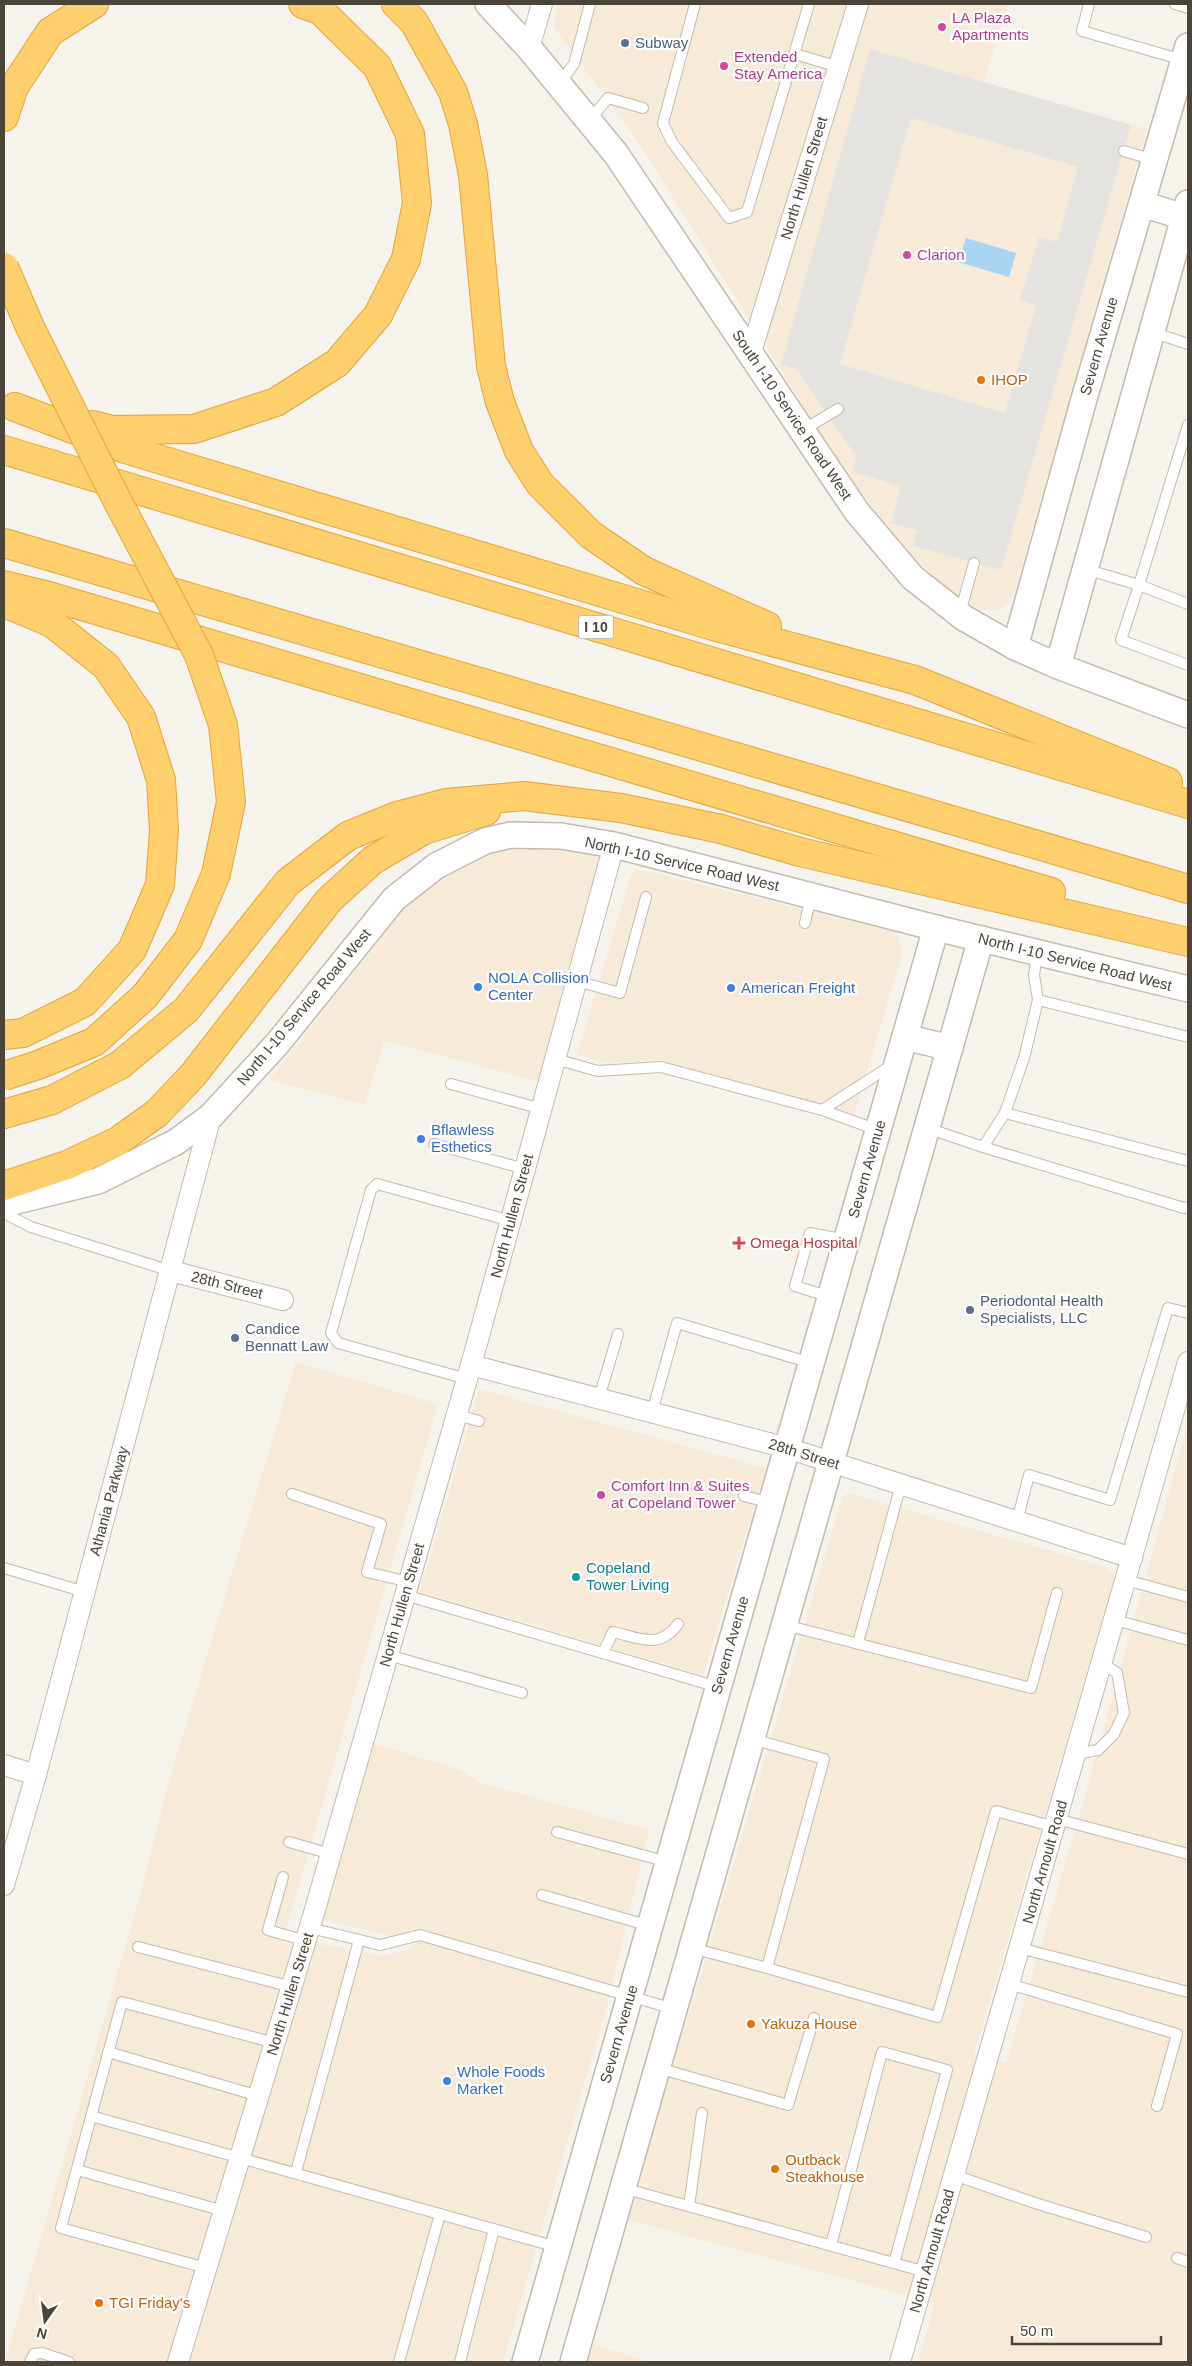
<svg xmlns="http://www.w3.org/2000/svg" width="1192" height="2366" font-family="Arial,sans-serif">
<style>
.commercial{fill:#f7ead8}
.parking{fill:#e5e3e0;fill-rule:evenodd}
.water{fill:#a9d4f2}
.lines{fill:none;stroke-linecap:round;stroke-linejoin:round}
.service-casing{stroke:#c2bbae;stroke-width:12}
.minor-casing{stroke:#c2bbae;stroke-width:22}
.tertiary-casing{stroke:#c2bbae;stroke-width:28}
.motorway-casing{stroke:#e0a43c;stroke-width:30}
.service{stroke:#fff;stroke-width:10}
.minor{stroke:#fff;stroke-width:20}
.tertiary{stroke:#fff;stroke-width:25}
.motorway{stroke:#ffcf6e;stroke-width:28}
.motorway-bridge-casing{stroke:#e0a43c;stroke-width:30;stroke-linecap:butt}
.motorway-bridge{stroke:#ffcf6e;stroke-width:28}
.hotel-dot{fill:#d1479c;stroke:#fff;stroke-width:2}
.service-dot{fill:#5c6f8a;stroke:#fff;stroke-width:2}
.food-dot{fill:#e8710a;stroke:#fff;stroke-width:2}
.shop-dot{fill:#3f7fe0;stroke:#fff;stroke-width:2}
.health-dot{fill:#e0444e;stroke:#fff;stroke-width:2}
.culture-dot{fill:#0f9aa8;stroke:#fff;stroke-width:2}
.labels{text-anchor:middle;stroke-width:4.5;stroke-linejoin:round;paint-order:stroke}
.shield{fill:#fff;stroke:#817c74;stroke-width:1}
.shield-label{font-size:14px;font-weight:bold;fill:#4b4439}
.hotel-label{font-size:15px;fill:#b23c85;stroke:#fff;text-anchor:start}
.service-label{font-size:15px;fill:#4e5e75;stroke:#fff;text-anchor:start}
.street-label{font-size:15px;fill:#4b4439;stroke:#fff}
.food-label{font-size:15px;fill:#c56008;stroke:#fff;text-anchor:start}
.shop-label{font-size:15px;fill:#366cbe;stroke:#fff;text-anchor:start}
.health-label{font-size:15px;fill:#be3a42;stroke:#fff;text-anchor:start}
.culture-label{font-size:15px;fill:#0d838f;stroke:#fff;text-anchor:start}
</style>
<rect width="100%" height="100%" fill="#f6f3ec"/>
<g class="commercial">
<path d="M558,4H1008L984,82L1147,129L1014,593L1001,610H980L944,589L888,527L838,462L640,145L553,26Z"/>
<path d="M553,844L598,852L599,860L538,1081L384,1041L365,1105L269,1080L404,909L430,885L457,867L490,853L521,846Z"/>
<path d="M637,869L895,932L903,952L854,1114L660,1060L609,1063L577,1055L631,875Z"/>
<path d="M296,1362L438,1404L282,1944L330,1945L384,1956L412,1948L418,1928L392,1936L321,1919L373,1743L461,1770L479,1782L649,1830L607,2006L503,2362H5L139,1899L168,1784Z"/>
<path d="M479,1389L766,1468L703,1675L420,1592Z"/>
<path d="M1188,1424V2362H918L935,2303L624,2219L700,1977L842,1498L848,1493L1082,1560L1106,1568L1115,1576L974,2055L1006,2063L1085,1796Z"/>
<path d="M591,2344L651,2362H586Z"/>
</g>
<path class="parking" d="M870,49L1131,125L1001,570L913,546L917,530L891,523L901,486L853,472L856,456L797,370L781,365ZM911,118L1078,167L1057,242L1039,237L1020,300L1036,305L1005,413L840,364Z"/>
<path class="water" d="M966,238L1016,253L1009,277L958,262Z"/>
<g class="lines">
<defs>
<g id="service">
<path d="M695,4L663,123L672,142L729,218L747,212L809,4"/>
<path d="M1089,4L1082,31L1183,60"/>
<path d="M1175,4L1188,8"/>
<path d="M795,54L839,67"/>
<path d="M559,84L574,64L590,4"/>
<path d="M589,121L608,98L643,108"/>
<path d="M1124,151L1154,160"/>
<path d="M1152,332L1188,344"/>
<path d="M1188,425L1139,585L1188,604"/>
<path d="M803,430L838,409"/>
<path d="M1085,569L1139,585L1121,640L1188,665"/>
<path d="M960,613L974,563"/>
<path d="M805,923L811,896"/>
<path d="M1037,954L1034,975L1038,1000L1188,1037"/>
<path d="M577,981L620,993L646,897"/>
<path d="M1038,1000L1024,1058L1005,1113L1188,1161"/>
<path d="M555,1059L598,1071L661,1067L822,1110L878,1130"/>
<path d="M451,1084L542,1109"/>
<path d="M822,1110L892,1065"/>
<path d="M927,1128L983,1147L1005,1113"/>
<path d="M434,1144L525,1169"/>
<path d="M983,1147L1184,1208L1188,1207"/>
<path d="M4,1213L31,1227L171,1271"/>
<path d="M830,1297L795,1286L810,1233L846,1240"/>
<path d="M467,1379L338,1343L331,1333L371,1190L377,1184L511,1221"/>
<path d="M599,1398L618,1334"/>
<path d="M652,1412L677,1323L811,1363"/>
<path d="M457,1415L479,1421"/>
<path d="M292,1494L381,1524L367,1572L409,1582"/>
<path d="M744,1496L771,1503"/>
<path d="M1017,1521L1029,1475L1110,1500L1168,1308L1188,1313"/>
<path d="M4,1568L85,1592"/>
<path d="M1126,1580L1188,1597"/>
<path d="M405,1595L718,1687"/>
<path d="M1115,1620L1188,1640"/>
<path d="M785,1625L1031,1688L1057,1593"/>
<path d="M858,1643L901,1484"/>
<path d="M603,1653L613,1632C640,1638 659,1650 678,1624"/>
<path d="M388,1655L522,1693"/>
<path d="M1076,1754L1098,1750L1114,1734L1124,1713L1117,1673L1102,1663"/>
<path d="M1057,1819L1188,1854"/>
<path d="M557,1832L668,1862"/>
<path d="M289,1842L331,1854"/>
<path d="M283,1877L268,1930L306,1941"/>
<path d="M542,1895L650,1926"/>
<path d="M310,1928L380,1945L420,1935L674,2009"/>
<path d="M138,1947L292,1987"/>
<path d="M692,1948L767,1968L824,1759L752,1739"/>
<path d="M1020,1948L1188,1992"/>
<path d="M767,1968L937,2017L996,1811L1055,1827"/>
<path d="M1009,1984L1177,2034L1157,2106"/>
<path d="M108,2052L259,2096"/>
<path d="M658,2068L788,2105L814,2018"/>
<path d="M91,2116L557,2247"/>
<path d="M77,2170L224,2211"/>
<path d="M296,2172L359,1940"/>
<path d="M954,2175L1035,2203L1146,2237"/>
<path d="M623,2188L926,2272"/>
<path d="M689,2206L702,2113"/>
<path d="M831,2245L882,2052L947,2070L894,2263"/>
<path d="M1177,2258L1188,2262"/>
<path d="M206,2268L61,2228L122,2002L275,2043"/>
<path d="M30,2362L34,2354L42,2353L69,2362"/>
<path d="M399,2362L440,2214"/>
<path d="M460,2362L494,2229"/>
</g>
<g id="minor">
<path d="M529,48L542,4"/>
<path d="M751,352L858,4"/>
<path d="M171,1271L283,1300"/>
<path d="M471,1365L787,1448L1132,1558"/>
<path d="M4,1765L36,1775"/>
<path d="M4,1885L36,1775L211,1116"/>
<path d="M178,2362L314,1913L471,1365L614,845"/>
<path d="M900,2362L1188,1362"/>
</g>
<g id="tertiary">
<path d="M488,4L529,48L616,154L857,512L913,578L964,618L1015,647L1058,666L1188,715"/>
<path d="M1142,204L1184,217"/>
<path d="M1015,647L1084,399L1188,46"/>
<path d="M1058,666L1188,203"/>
<path d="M905,1037L950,1048"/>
<path d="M4,1204L98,1181L176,1142L211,1116L277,1044L394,899L436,866L485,841L511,835L561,836L614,845L936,928L1188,989"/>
<path d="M525,2362L936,928"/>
<path d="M573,2362L981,939"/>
</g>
<g id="motorway">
<path d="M396,4L414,22L453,92L463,124L473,175L491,366L500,402L519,451L540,484L591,535L644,571L767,626"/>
<path d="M4,117L14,87L50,32L94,4"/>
<path d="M15,407L125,449L713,626L915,680L1168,782"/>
<path d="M93,425L113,430L194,429L276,402L337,363L378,315L406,259L417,203L410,134L377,66L320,10L303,4"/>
<path d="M4,450L1188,804"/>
<path d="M4,543L1188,889"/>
<path d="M4,585L45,595L1051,892"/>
<path d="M4,603L52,623L106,666L141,717L161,780L164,831L160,885L132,950L85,1002L23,1033L4,1035"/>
<path d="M4,1114L52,1100L120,1065L186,1010L288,882L348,836L397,816L446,803L524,796L621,808L721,829L800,852L1188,942"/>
<path d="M4,1186L67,1165L118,1141L157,1113L193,1075L329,900L373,860L424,830L486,811"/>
</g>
</defs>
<use href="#service" class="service-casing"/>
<use href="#minor" class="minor-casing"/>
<use href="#tertiary" class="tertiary-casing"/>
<use href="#motorway" class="motorway-casing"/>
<use href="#service" class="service"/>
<use href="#minor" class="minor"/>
<use href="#tertiary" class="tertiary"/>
<use href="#motorway" class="motorway"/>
<defs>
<path id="motorway-bridge" d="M4,267L30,327L117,500L199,655L223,725L231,802L216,874L188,940L145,996L94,1042L38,1065L4,1076"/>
</defs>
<use href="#motorway-bridge" class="motorway-bridge-casing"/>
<use href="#motorway-bridge" class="motorway-bridge"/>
</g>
<g class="hotel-dot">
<circle cx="942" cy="27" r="5"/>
<circle cx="724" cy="66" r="5"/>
<circle cx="907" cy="255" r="5"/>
<circle cx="601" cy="1495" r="5"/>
</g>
<g class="service-dot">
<circle cx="625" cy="43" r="5"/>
<circle cx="970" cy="1310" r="5"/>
<circle cx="235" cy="1338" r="5"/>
</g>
<g class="food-dot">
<circle cx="981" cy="380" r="5"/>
<circle cx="751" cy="2024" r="5"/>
<circle cx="775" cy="2169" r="5"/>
<circle cx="99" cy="2303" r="5"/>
</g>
<g class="shop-dot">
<circle cx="478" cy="987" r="5"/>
<circle cx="731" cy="988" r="5"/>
<circle cx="421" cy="1139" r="5"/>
<circle cx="447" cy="2081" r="5"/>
</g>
<path class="health-dot" d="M736.5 1235.5h5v5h5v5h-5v5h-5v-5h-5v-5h5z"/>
<circle class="culture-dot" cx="576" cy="1577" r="5"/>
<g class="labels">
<rect class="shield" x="578.5" y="615.5" width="35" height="23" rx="4"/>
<g class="shield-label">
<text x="596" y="632">I 10</text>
</g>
<g class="hotel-label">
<text x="952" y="23">LA Plaza<tspan x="952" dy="17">Apartments</tspan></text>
<text x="734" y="62">Extended<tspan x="734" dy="17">Stay America</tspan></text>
<text x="917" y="260">Clarion</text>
<text x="611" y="1491">Comfort Inn &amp; Suites<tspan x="611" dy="17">at Copeland Tower</tspan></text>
</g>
<g class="service-label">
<text x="635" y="48">Subway</text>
<text x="980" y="1306">Periodontal Health<tspan x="980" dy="17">Specialists, LLC</tspan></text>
<text x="245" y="1334">Candice<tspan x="245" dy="17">Bennatt Law</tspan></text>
</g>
<g class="street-label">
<text transform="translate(804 178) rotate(-73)" y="5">North Hullen Street</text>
<text transform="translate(1099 346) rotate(-74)" y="5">Severn Avenue</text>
<text transform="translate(792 415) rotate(56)" y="5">South I-10 Service Road West</text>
<text transform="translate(682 864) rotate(13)" y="5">North I-10 Service Road West</text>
<text transform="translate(1075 962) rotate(14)" y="5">North I-10 Service Road West</text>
<text transform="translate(304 1007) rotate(-50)" y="5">North I-10 Service Road West</text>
<text transform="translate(867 1169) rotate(-74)" y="5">Severn Avenue</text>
<text transform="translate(512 1216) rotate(-75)" y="5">North Hullen Street</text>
<text transform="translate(227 1285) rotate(14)" y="5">28th Street</text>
<text transform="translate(804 1454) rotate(17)" y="5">28th Street</text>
<text transform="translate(109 1501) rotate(-75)" y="5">Athania Parkway</text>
<text transform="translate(402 1605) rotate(-74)" y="5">North Hullen Street</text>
<text transform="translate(730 1645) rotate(-74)" y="5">Severn Avenue</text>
<text transform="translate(1045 1862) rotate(-74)" y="5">North Arnoult Road</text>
<text transform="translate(290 1994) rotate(-73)" y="5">North Hullen Street</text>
<text transform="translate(619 2034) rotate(-74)" y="5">Severn Avenue</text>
<text transform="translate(932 2251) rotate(-74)" y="5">North Arnoult Road</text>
</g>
<g class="food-label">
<text x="991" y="385">IHOP</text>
<text x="761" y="2029">Yakuza House</text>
<text x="785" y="2165">Outback<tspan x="785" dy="17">Steakhouse</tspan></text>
<text x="109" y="2308">TGI Friday's</text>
</g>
<g class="shop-label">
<text x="488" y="983">NOLA Collision<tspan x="488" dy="17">Center</tspan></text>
<text x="741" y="993">American Freight</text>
<text x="431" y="1135">Bflawless<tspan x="431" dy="17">Esthetics</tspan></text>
<text x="457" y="2077">Whole Foods<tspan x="457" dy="17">Market</tspan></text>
</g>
<g class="health-label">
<text x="750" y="1248">Omega Hospital</text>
</g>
<g class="culture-label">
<text x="586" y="1573">Copeland<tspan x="586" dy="17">Tower Living</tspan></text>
</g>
</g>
<rect width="1192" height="2366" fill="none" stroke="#4b4439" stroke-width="10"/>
<g transform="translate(45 2321) rotate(194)" stroke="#ffffff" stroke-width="4" paint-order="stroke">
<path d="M0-4L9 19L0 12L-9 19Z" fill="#4b4439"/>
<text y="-8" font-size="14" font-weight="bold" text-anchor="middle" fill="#4b4439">N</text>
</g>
<path d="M1012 2336v8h149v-8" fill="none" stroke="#4b4439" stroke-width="2.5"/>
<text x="1020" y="2336" font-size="15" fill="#4b4439" stroke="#ffffff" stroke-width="4" paint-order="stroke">50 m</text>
</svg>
